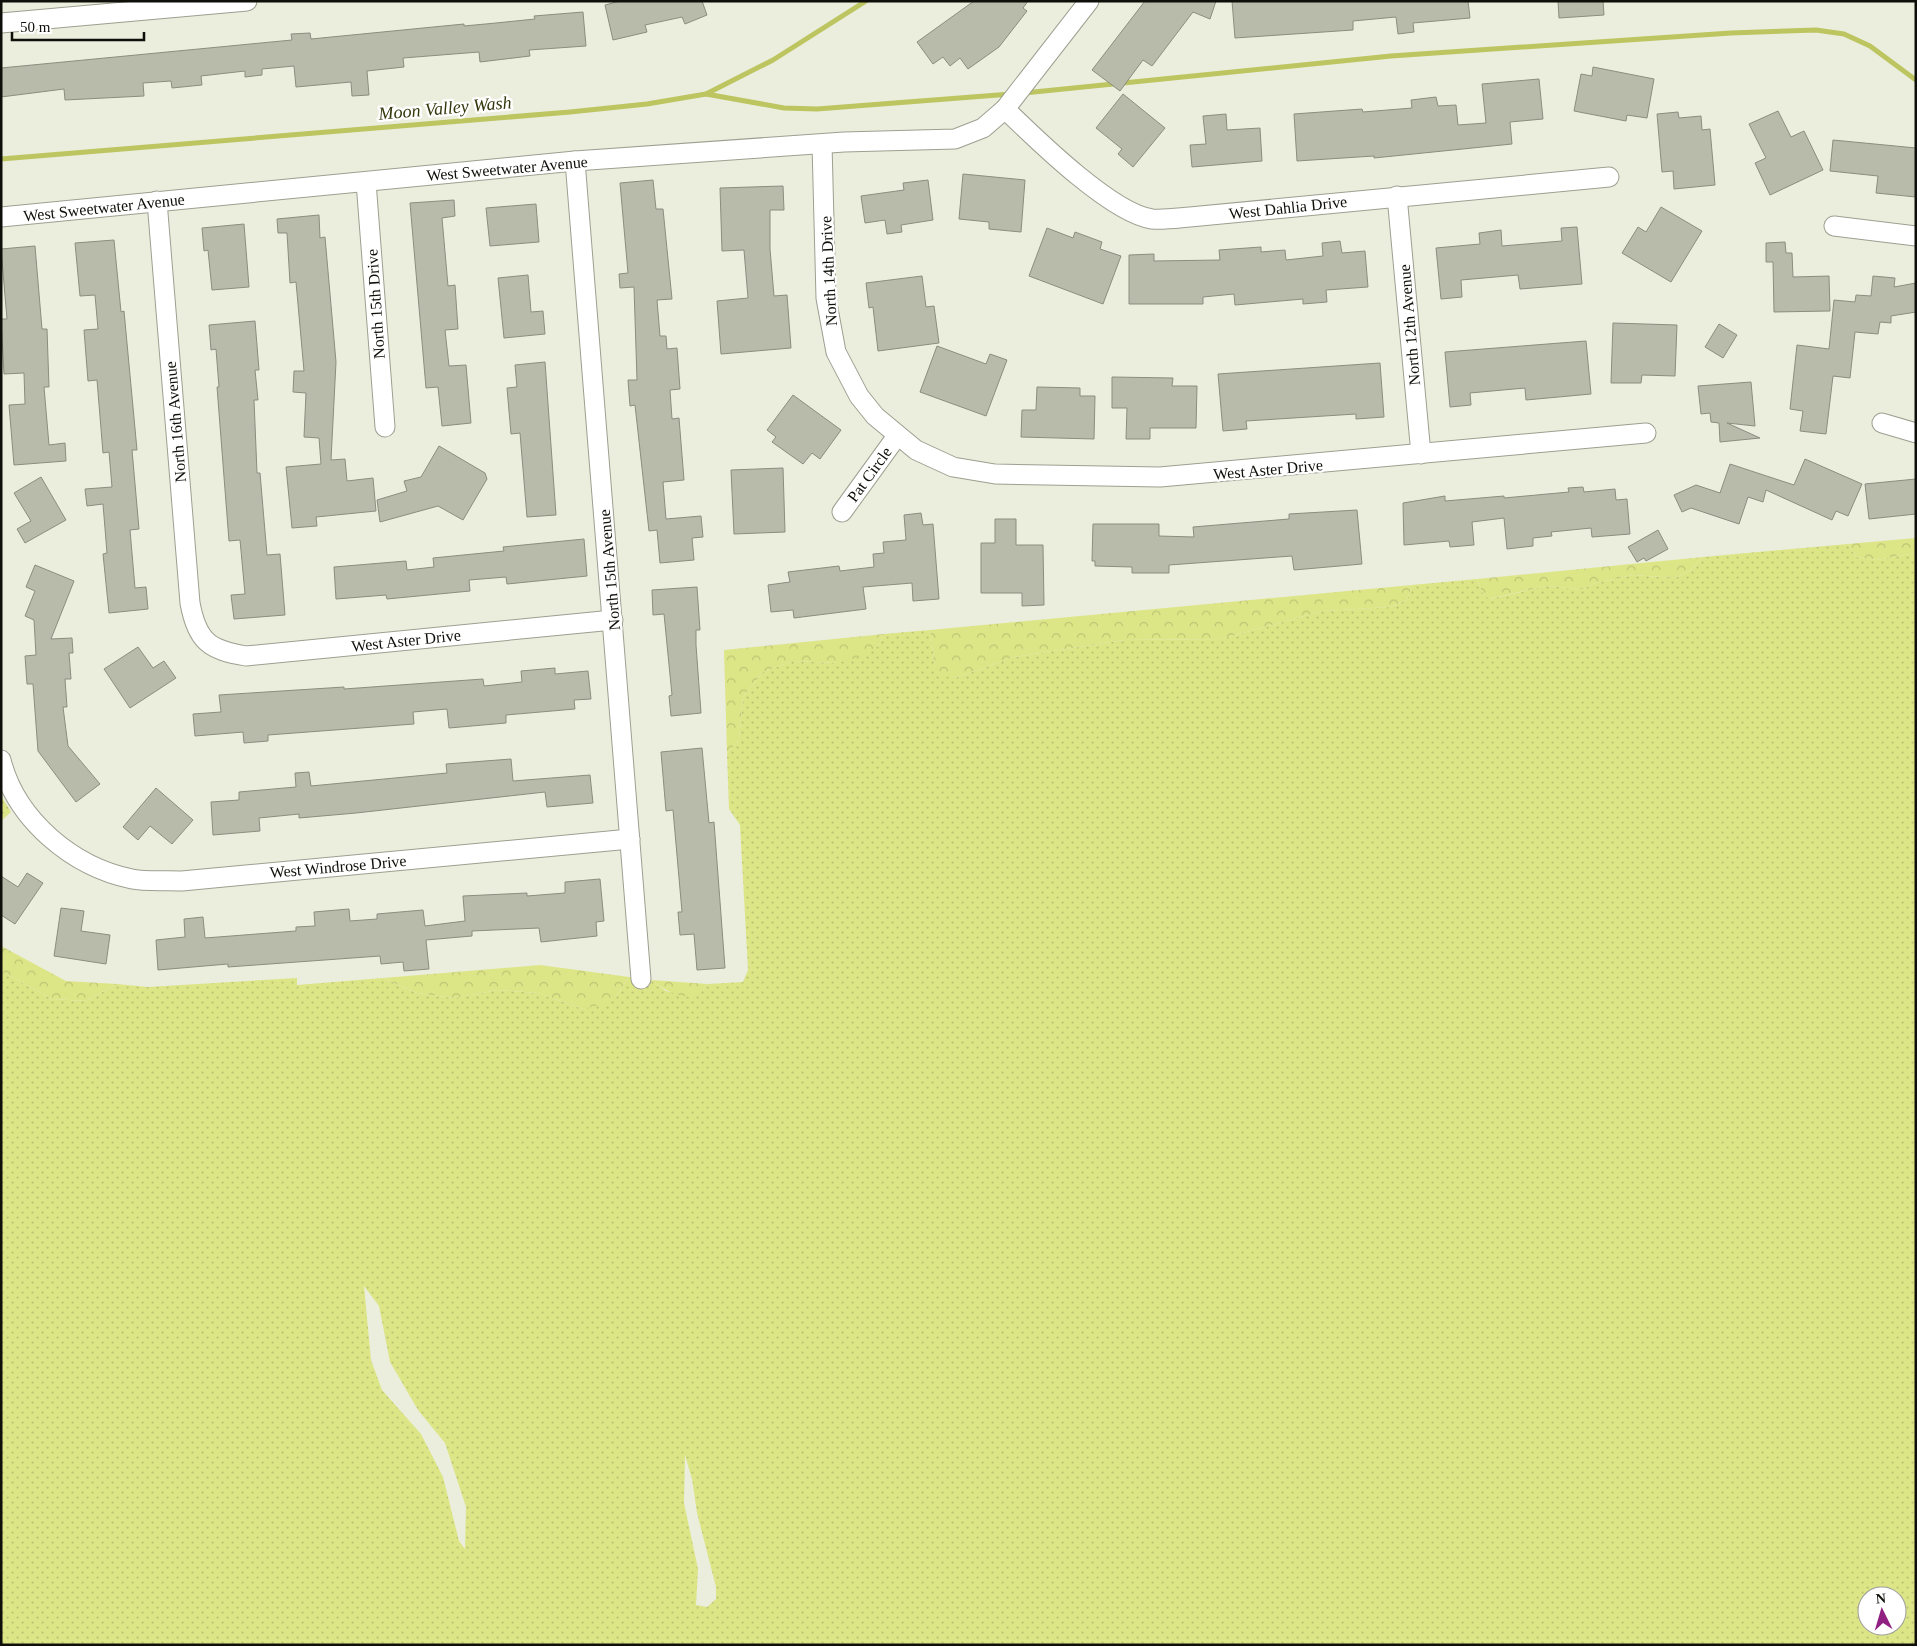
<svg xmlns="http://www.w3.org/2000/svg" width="1917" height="1646" font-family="Georgia,serif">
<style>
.grass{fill:url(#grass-dots);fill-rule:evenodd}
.forest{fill:url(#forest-crowns)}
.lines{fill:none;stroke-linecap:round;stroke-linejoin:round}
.stream{stroke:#bcc55f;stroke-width:5}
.building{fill:#b8baaa;stroke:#8b8d7e}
.street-casing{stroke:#9d9f90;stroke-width:21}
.street{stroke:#fff;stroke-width:19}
.labels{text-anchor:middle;stroke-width:4.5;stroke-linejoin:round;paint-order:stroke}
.street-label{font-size:16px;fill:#0f0f0a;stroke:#fff}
.water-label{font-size:18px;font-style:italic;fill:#35380c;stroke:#fff}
</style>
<defs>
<pattern id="grass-dots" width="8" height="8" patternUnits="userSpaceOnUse" patternTransform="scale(1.25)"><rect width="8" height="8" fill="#dde687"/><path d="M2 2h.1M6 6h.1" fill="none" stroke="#bcc473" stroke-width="1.8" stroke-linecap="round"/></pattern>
<pattern id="forest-crowns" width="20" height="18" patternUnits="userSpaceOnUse" patternTransform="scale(1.25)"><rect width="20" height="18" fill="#dde687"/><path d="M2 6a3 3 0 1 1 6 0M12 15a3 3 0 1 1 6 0" fill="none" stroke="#bcc473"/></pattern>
</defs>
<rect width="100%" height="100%" fill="#ebeddd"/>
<g class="grass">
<path d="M1848,544L1856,557L1876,560L1916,553V1645H1V971L52,999L86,1001L117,984L148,987L297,978V985L383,978L417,993L454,998L498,990L538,993L583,1009L617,995L629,977L651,980L666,991L695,997L708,984L743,982L748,970L740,825L729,809L727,753L739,740L743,697L763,672L793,661L837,663L878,646L884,634L930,630L935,666L955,678L1014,657L1124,640L1221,639L1323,611L1390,607L1407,600L1412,585L1477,579L1482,592L1490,599L1546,586L1583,589L1595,583L1633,575L1675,578L1691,570L1703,557ZM364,1286L379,1306L390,1362L418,1410L445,1443L466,1507L465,1549L459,1541L443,1477L421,1434L382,1390L371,1360ZM685,1455L692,1479L697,1513L716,1587V1599L707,1607L696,1605L698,1569L684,1503ZM1867,1596H1897V1626H1867Z"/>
<path d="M1,796L11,812L1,821Z"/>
</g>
<g class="forest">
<path d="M1916,538V553L1876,560L1856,557L1848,544Z"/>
<path d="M1703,557L1691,570L1675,578L1633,575L1595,583L1583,589L1546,586L1489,599L1482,592L1477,579Z"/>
<path d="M1412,585L1407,600L1390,607L1323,611L1221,639L1124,640L1014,657L955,678L944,676L935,666L930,630Z"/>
<path d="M884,634L878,646L867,655L837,663L793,661L763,672L743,697L739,740L727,753L724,650Z"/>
<path d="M1,946L66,981L117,984L86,1001L52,999L1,971Z"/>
<path d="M540,965L629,977L617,995L604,1004L583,1009L538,993L498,990L454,998L417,993L383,978Z"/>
<path d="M651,980L708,984L696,997C679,998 664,990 651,980Z"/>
</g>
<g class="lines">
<g class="stream">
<path d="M1024,93L1391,56L1731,33L1816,30L1844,34L1870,46L1916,80"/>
<path d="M706,94L784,108L817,109L1011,94"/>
<path d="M1,159L570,112L647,104L706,94L773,60L866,1"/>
</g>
</g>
<g class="building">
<path d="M620,1H702L707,15L685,24L682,17L645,25L647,32L613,40L605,5Z"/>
<path d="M974,1H1028L1023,8L1027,11L999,47L968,69L960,58L950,66L943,57L933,64L917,42Z"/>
<path d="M1145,1H1216L1210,19L1193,12L1152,66L1143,60L1120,91L1092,70Z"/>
<path d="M1232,1H1468L1470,18L1413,23L1414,32L1398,34L1396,17L1353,21V30L1235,38Z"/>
<path d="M1558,1H1603L1604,15L1559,18Z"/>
<path d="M583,12L586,46L529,50L530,56L480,62L479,52L403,58L404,67L367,71L369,95L352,96L351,82L296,87L294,66L262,69V75L245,77V71L201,76L202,85L172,88L171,81L143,83L144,96L65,100L64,89L1,97V68L292,40L291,34L310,33L311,39L464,24V26L496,23L535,19L534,16Z"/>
<path d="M1593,67L1654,79L1647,118L1627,115L1626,121L1574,111L1581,74L1592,76Z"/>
<path d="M1539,79L1543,119L1510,122L1512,144L1374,158V156L1297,161L1294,114L1362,109L1363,112L1412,108L1411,100L1436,97L1438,106L1456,105L1458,125L1486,123L1482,84Z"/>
<path d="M1123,94L1165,128L1133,167L1118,154L1122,149L1096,128Z"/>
<path d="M1778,111L1791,137L1804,131L1823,170L1770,195L1755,163L1766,158L1749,124Z"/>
<path d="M1678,112L1679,118L1701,116L1702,130L1710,129L1715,185L1674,189L1673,171L1662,172L1657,114Z"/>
<path d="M1226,114L1227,130L1260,128L1262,161L1192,167L1190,145L1206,144L1203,116Z"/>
<path d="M1833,140L1916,148V197L1876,193L1878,176L1830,171Z"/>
<path d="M963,174L1025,180L1021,232L989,229V222L959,219Z"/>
<path d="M653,180L656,209H663L672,299L657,300L660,336H666L667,349L677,348L680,389L670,390L672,419L679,418L684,480L663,482L666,519L701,516L703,537L692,538L694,560L660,563L657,530L649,531L635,405L630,406L628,380H637L634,287L620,288L619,274L628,273L620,183Z"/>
<path d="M928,180L933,220L901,225L902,232L887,234L885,220L865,223L861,196L904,190L903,183Z"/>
<path d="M783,186L784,210H770V249L774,296L787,295L791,348L721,354L717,301L748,298L744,250L722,251L720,188Z"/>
<path d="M454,200L455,216L442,218L448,286L455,285L458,329L445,330L449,366L466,365L471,423L442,426L438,387L426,388L410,203Z"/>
<path d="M536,204L539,242L490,246L486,208Z"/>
<path d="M1661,207L1702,231L1671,282L1622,253L1638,227L1646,232Z"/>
<path d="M319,215L320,238L325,237L336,362L331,460L345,459L347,481L373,478L376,511L316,517L317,526L292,528L286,467L321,464L319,438L304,437L306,393L293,392L294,371H304L296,282L290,283L287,233H278L277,219Z"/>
<path d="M244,224L249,287L212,290L208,250L204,251L202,228Z"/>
<path d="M1577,227L1582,284L1520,289L1518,275L1461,280L1462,297L1441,299L1436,248L1480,244L1479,233L1501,230L1502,246L1562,241L1561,228Z"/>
<path d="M1047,228L1073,238L1075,232L1102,242L1100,249L1121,256L1103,304L1029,276Z"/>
<path d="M114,240L121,312L124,311L137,450H132L139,529L130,530L135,588L146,587L148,609L109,613L103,554L107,553L103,504L87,506L85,489L112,487L109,452L103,453L97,380L88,381L84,330L98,329L95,295L80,296L75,243Z"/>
<path d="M1340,241L1342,253L1365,251L1368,287L1326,290L1327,302L1303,304V299L1235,305L1234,294L1203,297V304H1129V255L1154,254V261L1220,260L1219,250L1261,247V252L1285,250L1286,260L1323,256L1322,243Z"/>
<path d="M1785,242L1786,253H1792L1793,277L1829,276L1830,311L1774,312L1773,262H1766V243Z"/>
<path d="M35,246L42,329H47L49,387H44L49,445L65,443L66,461L14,465L9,405L25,404L24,373L4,374L1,319H7L1,249Z"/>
<path d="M528,275L531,312L543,311L545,334L504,338L498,278Z"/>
<path d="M922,276L926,307L934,306L939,343L878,351L873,307L869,308L866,283Z"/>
<path d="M1873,276L1895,278L1894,287L1916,283V312L1891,316V323L1880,322L1878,334L1855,332L1850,378L1833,376L1826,434L1800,431L1803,411L1790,409L1797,345L1829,349L1834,300L1855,302L1856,295L1871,296Z"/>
<path d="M255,321L259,370H255L258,400H254L257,473H260L267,555L280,554L285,615L234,619L231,595L245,594L240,540L229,541L217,387H219L216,349L211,350L209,325Z"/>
<path d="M1613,323L1677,325L1675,376L1642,375L1641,383H1611Z"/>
<path d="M1719,324L1737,335L1723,358L1705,347Z"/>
<path d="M1586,341L1591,394L1526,400L1525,388L1470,393L1471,405L1450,407L1445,352Z"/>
<path d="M937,346L986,364L990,354L1007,360L986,416L920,392Z"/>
<path d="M545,362L556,515L527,517L520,433L511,434L507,388L517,387L515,365Z"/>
<path d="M1380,363L1384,417L1356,419V414L1246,421L1247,429L1223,431L1218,374Z"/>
<path d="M1112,377L1173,378L1172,386H1197L1196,428H1150V439H1126L1127,408H1112Z"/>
<path d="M1751,382L1755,426L1727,423L1760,438L1720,442L1719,423L1711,422L1710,413L1701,414L1698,386Z"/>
<path d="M1037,387L1080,388V396H1095L1094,439L1021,437L1022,410H1036Z"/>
<path d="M793,395L841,430L820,459L812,453L803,464L772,442L776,437L767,430Z"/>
<path d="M439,446L485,473L487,479L463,520L438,506L380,522L377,500L407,491L404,481L421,477Z"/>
<path d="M1805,459L1862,484L1848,516L1836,511L1832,520L1766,490L1763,502L1748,497L1739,524L1691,508L1682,512L1674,495L1696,485L1720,493L1730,464L1794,485Z"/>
<path d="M783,468L785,532L734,534L731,470Z"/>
<path d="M41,477L66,520L25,543L17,529L31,521L14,493Z"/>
<path d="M1916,479V514L1869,519L1865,484Z"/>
<path d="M1583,487L1584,492L1615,489L1616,500L1627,499L1630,534L1592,537L1591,528L1551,532L1552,536L1533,538V546L1507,549L1504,518L1472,522L1474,545L1450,547L1449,541L1404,545L1403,503L1445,496V501L1504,496V498L1569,492L1568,488Z"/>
<path d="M1357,510L1362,564L1294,570L1292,556L1169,565V573H1132V567L1095,566V561H1092L1093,524H1159V536L1194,537L1193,527L1289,519V514Z"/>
<path d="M921,513L923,525L933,524L939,599L913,601L912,583L863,587L866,609L794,618L793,610L771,612L768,585L790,582L788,572L839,566L840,571L874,567L873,554L884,553L883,542L906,540L904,515Z"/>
<path d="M995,519H1016V545H1043L1044,605L1022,606V593H981V543H995Z"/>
<path d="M1658,530L1668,549L1646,561L1644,558L1637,562L1628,547Z"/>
<path d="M584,539L587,576L507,584L506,577L469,580L470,591L387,599L386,595L336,599L334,567L406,561L407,570L434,567L433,558L504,551L503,547Z"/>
<path d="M35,565L74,581L51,639L72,638L73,653H69L71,679H65L67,707H63L68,746L100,784L76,802L38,751L33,684H27L25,656L36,655L34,620L25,616L35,591L26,587Z"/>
<path d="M697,587L700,630H696V645L701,713L671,716L669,696L672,695L664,614L653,615L652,590Z"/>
<path d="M138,647L153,668L164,661L176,678L130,708L104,669Z"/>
<path d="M555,668V674L588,671L591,699L574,700L575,709L506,715V723L449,728L447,709L413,712L414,724L268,735V741L244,743L243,732L195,736L193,714L221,712L219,695L344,687V689L483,679L484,686L522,682L521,671Z"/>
<path d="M702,748L709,823L714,822L725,968L697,970L694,934L680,935L678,912H682L673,810L666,811L661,752Z"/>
<path d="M511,759L513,781L590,775L593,803L547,807L545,792L356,813L299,818V814L259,818L260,831L213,835L211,802L239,800V792L296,787L295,773L309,772L311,786L447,773L446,764Z"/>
<path d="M156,788L193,820L172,844L150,826L138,840L123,827Z"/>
<path d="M27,873L43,883L15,924L1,915V876L18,887Z"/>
<path d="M600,879L604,921L596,922L597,936L541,942L539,928L472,931V936L426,940L429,969L404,971L403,962L381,964L380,956L228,967V964L158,970L156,940L185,937L184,919L203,917L205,938L296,931V927L315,926L314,912L349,909L350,921L377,919V914L423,910L425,926L465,921L463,896L527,893V896L565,893V882Z"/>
<path d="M61,908L84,911L81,931L110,935L106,964L54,956Z"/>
</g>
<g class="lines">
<defs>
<g id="street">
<path d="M1,23L247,1"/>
<path d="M1005,109C1035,138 1111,213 1152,219C1164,220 1178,218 1190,217L1609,177"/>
<path d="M822,144L826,298L836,352L859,396L875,416L916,450L953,467L995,474L1160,477L1646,433"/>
<path d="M575,161L641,979"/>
<path d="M366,182L385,427"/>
<path d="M1397,196L1421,454"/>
<path d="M157,201L190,603C197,641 209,650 246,656L613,620"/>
<path d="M1,217L575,161L844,142L955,139L983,128L1005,109L1089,1"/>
<path d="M1834,226L1916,236"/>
<path d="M1882,423L1916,433"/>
<path d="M842,512L897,436"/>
<path d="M1,760C16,820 73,867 132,879C147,882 166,880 182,881L630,839"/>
</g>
</defs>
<use href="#street" class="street-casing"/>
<use href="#street" class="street"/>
</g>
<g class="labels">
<g class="street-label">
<text transform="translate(507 168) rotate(-5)" y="6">West Sweetwater Avenue</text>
<text transform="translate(104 207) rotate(-6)" y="6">West Sweetwater Avenue</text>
<text transform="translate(1288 207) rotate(-6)" y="6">West Dahlia Drive</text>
<text transform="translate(828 271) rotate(-93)" y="6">North 14th Drive</text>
<text transform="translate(375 304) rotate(-94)" y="6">North 15th Drive</text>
<text transform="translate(1409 325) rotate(-95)" y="6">North 12th Avenue</text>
<text transform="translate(175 422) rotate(-95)" y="6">North 16th Avenue</text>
<text transform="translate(1268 469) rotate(-5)" y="6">West Aster Drive</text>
<text transform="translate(869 474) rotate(-54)" y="6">Pat Circle</text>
<text transform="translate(609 570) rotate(-95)" y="6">North 15th Avenue</text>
<text transform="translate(406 640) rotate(-6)" y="6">West Aster Drive</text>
<text transform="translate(338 866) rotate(-5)" y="6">West Windrose Drive</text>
</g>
<g class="water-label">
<text transform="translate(445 108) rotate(-5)" y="6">Moon Valley Wash</text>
</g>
</g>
<rect width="1917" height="1646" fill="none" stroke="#0f0f0a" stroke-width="5"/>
<g transform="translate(1882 1611) rotate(355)"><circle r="24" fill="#ffffff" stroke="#9f9f9d"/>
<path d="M0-4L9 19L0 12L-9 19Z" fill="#902081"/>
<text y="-8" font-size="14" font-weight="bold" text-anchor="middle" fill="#0f0f0a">N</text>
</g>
<path d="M12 32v8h132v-8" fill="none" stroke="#0f0f0a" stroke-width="2.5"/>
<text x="20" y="32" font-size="15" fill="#0f0f0a" stroke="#ffffff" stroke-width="4" paint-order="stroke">50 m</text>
</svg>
